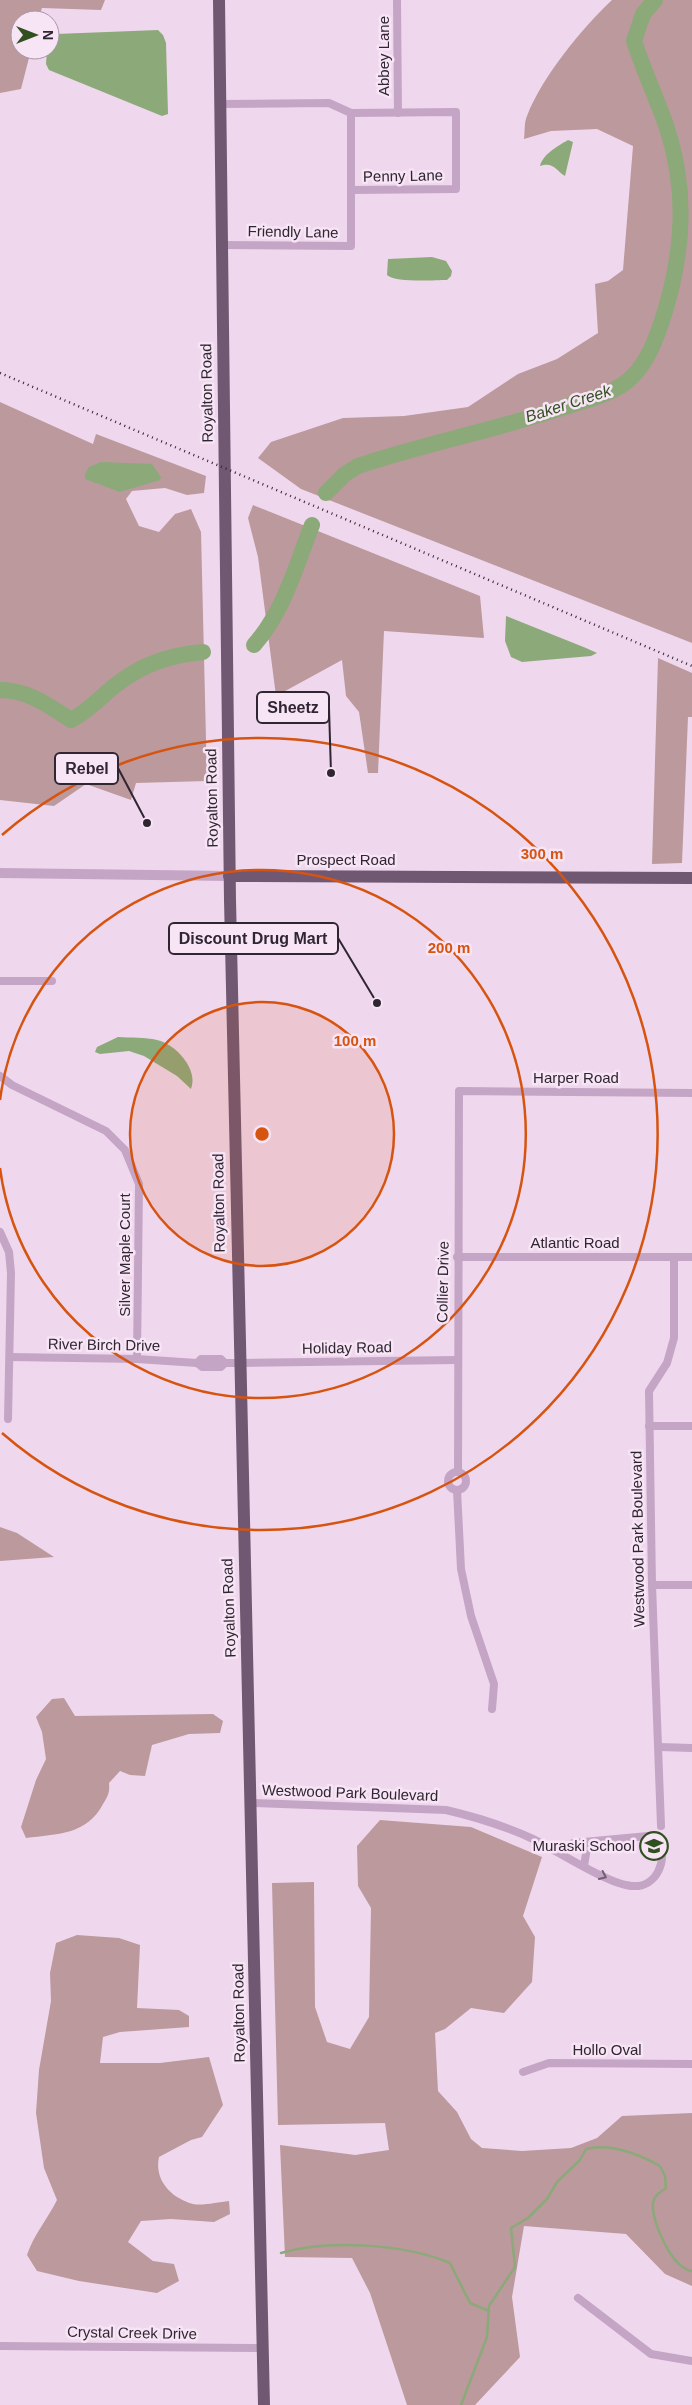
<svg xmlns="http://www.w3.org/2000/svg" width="692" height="2405" font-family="Arial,sans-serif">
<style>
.green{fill:#bc999d}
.water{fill:#8ca979}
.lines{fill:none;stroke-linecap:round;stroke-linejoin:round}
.stream{stroke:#8ca979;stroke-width:2.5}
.river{stroke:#8ca979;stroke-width:16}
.minor{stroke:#c5a5c5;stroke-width:8}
.tertiary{stroke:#c5a5c5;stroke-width:10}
.primary{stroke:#705873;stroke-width:12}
.rail{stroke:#302632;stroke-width:2.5;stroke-dasharray:1 4;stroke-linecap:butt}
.oneway{stroke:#735f74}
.ring{fill:none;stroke:#d65410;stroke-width:2.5}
.labels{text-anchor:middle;stroke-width:5;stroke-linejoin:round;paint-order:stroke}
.street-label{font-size:15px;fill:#302632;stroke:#f7e4f5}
.poi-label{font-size:15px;fill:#302632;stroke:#f7e4f5;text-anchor:end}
.water-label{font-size:16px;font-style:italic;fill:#31501f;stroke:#f7e4f5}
.centre{fill:#d65410;stroke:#f7e4f5;stroke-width:2.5}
.ring-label{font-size:15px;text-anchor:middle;font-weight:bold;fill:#d65410;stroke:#f7e4f5;stroke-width:5;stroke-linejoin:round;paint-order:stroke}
.leader{fill:none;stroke:#302632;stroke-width:2}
.callout-dot{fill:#302632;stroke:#f7e4f5;stroke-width:2}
.callout{fill:#f7e4f5;stroke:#302632;stroke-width:2}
.callout-label{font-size:16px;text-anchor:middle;font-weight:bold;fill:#302632}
</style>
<rect width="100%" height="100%" fill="#efd8ed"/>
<g class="green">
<path d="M0,0H105L101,10L42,8L38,20H20V50H31L21,89L0,93Z"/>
<path d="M612,0H692V643L301,489L258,458L271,442L343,418L404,416L468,407L518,374L557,359L598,333L595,284L608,281L623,270L633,146L597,129L551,131L524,139C525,132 524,122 527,116C542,77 582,28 612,0Z"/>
<path d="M0,402L93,444L96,434L206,476L204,493L187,495L165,488L132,491L126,499L139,526L159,532L175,514L191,509L201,532L207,781L136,783L131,800L86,784L54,806L0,800Z"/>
<path d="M253,505L480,596L484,638L384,631L378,773H368L359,712L346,696L342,660L276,696L258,557L248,518Z"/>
<path d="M658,658L692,673V717H688L682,863L652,864Z"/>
<path d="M0,1527L17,1533L54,1557L0,1561Z"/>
<path d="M64,1698L75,1716L213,1714L223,1721L220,1733L189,1734L152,1745L145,1776L130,1775L120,1771L109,1783C110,1792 108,1796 103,1804C87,1835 57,1834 26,1838L21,1827L36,1780L46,1759L42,1732L36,1717L52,1699Z"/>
<path d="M380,1820L471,1827L542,1857L523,1916L535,1937L532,1982L504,2013L471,2008L445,2029L435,2033L438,2091L457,2112L471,2139L482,2148L522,2151L571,2148L597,2138L622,2116L692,2113V2286L665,2274L626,2234L524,2226L512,2297L520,2357L475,2405H407L370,2293L352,2258L285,2257L280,2145L355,2155L389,2150L385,2123L278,2125L272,1883L314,1882L315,2007L327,2042L350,2049L369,2017L371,1908L358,1886L357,1846Z"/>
<path d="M77,1935L119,1938L140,1945L137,2008L179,2010L189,2016V2027L120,2032L103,2037L100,2063H160L209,2057L223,2105L202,2137L191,2140L159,2157C154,2180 171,2198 193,2204C203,2206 218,2202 229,2201L230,2214L214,2222L171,2219L141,2221L128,2242L153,2261L174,2264L179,2281L157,2293L79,2281L37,2271L27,2255C34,2234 47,2220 57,2200L44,2168L36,2113L39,2070L51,2001L50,1973L56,1943Z"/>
</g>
<g class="water">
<path d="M158,30L163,35L166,43L168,114L162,116L49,70L46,64L47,50H50V38L56,34Z"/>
<path d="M568,140L573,142L565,176C557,171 553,161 540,166C543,154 558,146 568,140Z"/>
<path d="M432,257L446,261L452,271L451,276L447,280C434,280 395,283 387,275L388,259Z"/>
<path d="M101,462L152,464L161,477L160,480L120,492L85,479V474L89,467Z"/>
<path d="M506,616L586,648L597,653L591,656L522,662L511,657L505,641Z"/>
<path d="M118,1037C131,1038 145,1037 157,1040C176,1044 199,1070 191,1089L177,1076L144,1056L129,1051L100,1054L95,1052L97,1047Z"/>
</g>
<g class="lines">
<g class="stream">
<path d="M281,2253C328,2239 405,2244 450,2263L470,2303L489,2311"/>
<path d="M461,2405L487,2337L489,2306L515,2267L511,2228L528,2218L547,2199L557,2182L580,2160L586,2149C610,2143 639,2154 660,2166L665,2176L666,2188C660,2192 654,2196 653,2203C651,2221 672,2269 692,2271"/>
</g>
<g class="river">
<path d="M326,493L345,474L358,466C425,444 494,430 562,408C582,401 607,396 625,383C648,366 658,334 666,308C684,246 687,188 666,125C656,97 643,69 634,41L643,14L655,0"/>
<path d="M254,645C284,611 296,566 312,525"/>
<path d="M0,690C28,690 48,705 71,720C89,711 101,696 117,684C143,664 170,655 203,652"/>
</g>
<g class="minor">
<path d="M397,0L398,113"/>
<path d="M220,104L329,103L351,113L456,112V189L351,190"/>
<path d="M222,245L351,246V113"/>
<path d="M0,981H52"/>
<path d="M0,1076L12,1085L106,1131L125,1150L139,1184L137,1359"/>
<path d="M0,1232L9,1252L11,1273L8,1419"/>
<path d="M457,1257H692"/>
<path d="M10,1357L137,1359L197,1363"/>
<path d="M225,1363L221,1367H202L197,1363L201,1359H221L225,1363H239L456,1360"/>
<path d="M649,1426H692"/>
<path d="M458,1472L459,1091L692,1093"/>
<circle cx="457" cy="1481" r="9"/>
<path d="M457,1490L461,1569L471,1616L494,1684L492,1709"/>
<path d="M652,1585H692"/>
<path d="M659,1747L692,1748"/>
<path d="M251,1803L446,1810C476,1817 505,1826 533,1839C556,1850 609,1885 632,1886C657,1888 668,1860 659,1840L648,1836L573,1843L560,1853"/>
<path d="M661,1826L652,1585L649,1391L667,1363L674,1338V1257"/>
<path d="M584,1866L588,1842"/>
<path d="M523,2072L549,2063L692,2064"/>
<path d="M578,2298L651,2354L692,2361"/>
<path d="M0,2346L263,2348"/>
</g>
<path class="tertiary" d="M0,873L229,876"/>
<g class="primary">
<path d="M219,0L230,900L264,2405"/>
<path d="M229,876L692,878"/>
</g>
<path class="rail" d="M0,373L692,666"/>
</g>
<defs><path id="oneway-chevron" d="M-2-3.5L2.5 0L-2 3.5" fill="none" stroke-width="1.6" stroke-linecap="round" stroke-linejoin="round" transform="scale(1.25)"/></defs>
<use class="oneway" href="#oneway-chevron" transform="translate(603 1876) rotate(25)"/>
<circle cx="262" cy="1134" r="132" fill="#d65410" fill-opacity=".12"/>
<g class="ring">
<circle cx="262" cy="1134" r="132"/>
<path d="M0 1100A264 264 0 1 1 0 1168"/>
<path d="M2 835A396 396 0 1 1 2 1433"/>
</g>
<defs>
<symbol id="school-ring" viewBox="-11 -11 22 22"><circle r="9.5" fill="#f7e4f5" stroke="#31501f" stroke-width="1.5"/><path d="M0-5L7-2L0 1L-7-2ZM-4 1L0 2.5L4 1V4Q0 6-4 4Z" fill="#31501f"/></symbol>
</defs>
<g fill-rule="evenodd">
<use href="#school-ring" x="638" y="1830" width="32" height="32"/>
</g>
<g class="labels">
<g class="street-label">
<text transform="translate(384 56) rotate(-90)" y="5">Abbey Lane</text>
<text transform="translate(403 176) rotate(-1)" y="5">Penny Lane</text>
<text transform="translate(293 232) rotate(1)" y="5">Friendly Lane</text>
<text transform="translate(207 393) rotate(-91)" y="5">Royalton Road</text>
<text transform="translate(212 798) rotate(-91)" y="5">Royalton Road</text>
<text x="346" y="865">Prospect Road</text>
<text x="576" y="1083">Harper Road</text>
<text transform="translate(219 1203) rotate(-91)" y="5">Royalton Road</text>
<text x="575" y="1248">Atlantic Road</text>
<text transform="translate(125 1255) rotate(-90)" y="5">Silver Maple Court</text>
<text transform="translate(443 1282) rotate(-89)" y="5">Collier Drive</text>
<text transform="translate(104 1345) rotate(1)" y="5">River Birch Drive</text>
<text transform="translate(347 1348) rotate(-1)" y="5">Holiday Road</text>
<text transform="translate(638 1539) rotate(-91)" y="5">Westwood Park Boulevard</text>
<text transform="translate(229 1608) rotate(-92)" y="5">Royalton Road</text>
<text transform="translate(350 1793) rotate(2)" y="5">Westwood Park Boulevard</text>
<text transform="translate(239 2013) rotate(-91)" y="5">Royalton Road</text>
<text x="607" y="2055">Hollo Oval</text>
<text transform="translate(132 2333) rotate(1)" y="5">Crystal Creek Drive</text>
</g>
<g class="poi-label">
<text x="635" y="1851">Muraski School</text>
</g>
<g class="water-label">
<text transform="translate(568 403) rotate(-18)" y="6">Baker Creek</text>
</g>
</g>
<circle cx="262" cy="1134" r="8" class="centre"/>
<g class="ring-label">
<text x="542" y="859">300 m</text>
<text x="449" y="953">200 m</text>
<text x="355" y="1046">100 m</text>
</g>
<path class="leader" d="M331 773L329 708M147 823L118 768M377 1003L338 938"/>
<g class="callout-dot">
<circle cx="331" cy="773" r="5"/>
<circle cx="147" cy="823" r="5"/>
<circle cx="377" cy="1003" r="5"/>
</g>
<g class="callout">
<rect x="257" y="692" width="72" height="31" rx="5"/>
<rect x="55" y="753" width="63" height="31" rx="5"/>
<rect x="169" y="923" width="169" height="31" rx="5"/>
</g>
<g class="callout-label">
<text x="293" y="713">Sheetz</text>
<text x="87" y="774">Rebel</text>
<text x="253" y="944">Discount Drug Mart</text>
</g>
<g transform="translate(35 35) rotate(90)"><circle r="24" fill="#f7e4f5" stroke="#a798a7"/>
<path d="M0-4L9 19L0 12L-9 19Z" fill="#31501f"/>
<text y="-8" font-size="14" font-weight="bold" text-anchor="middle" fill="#302632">N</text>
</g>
</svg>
